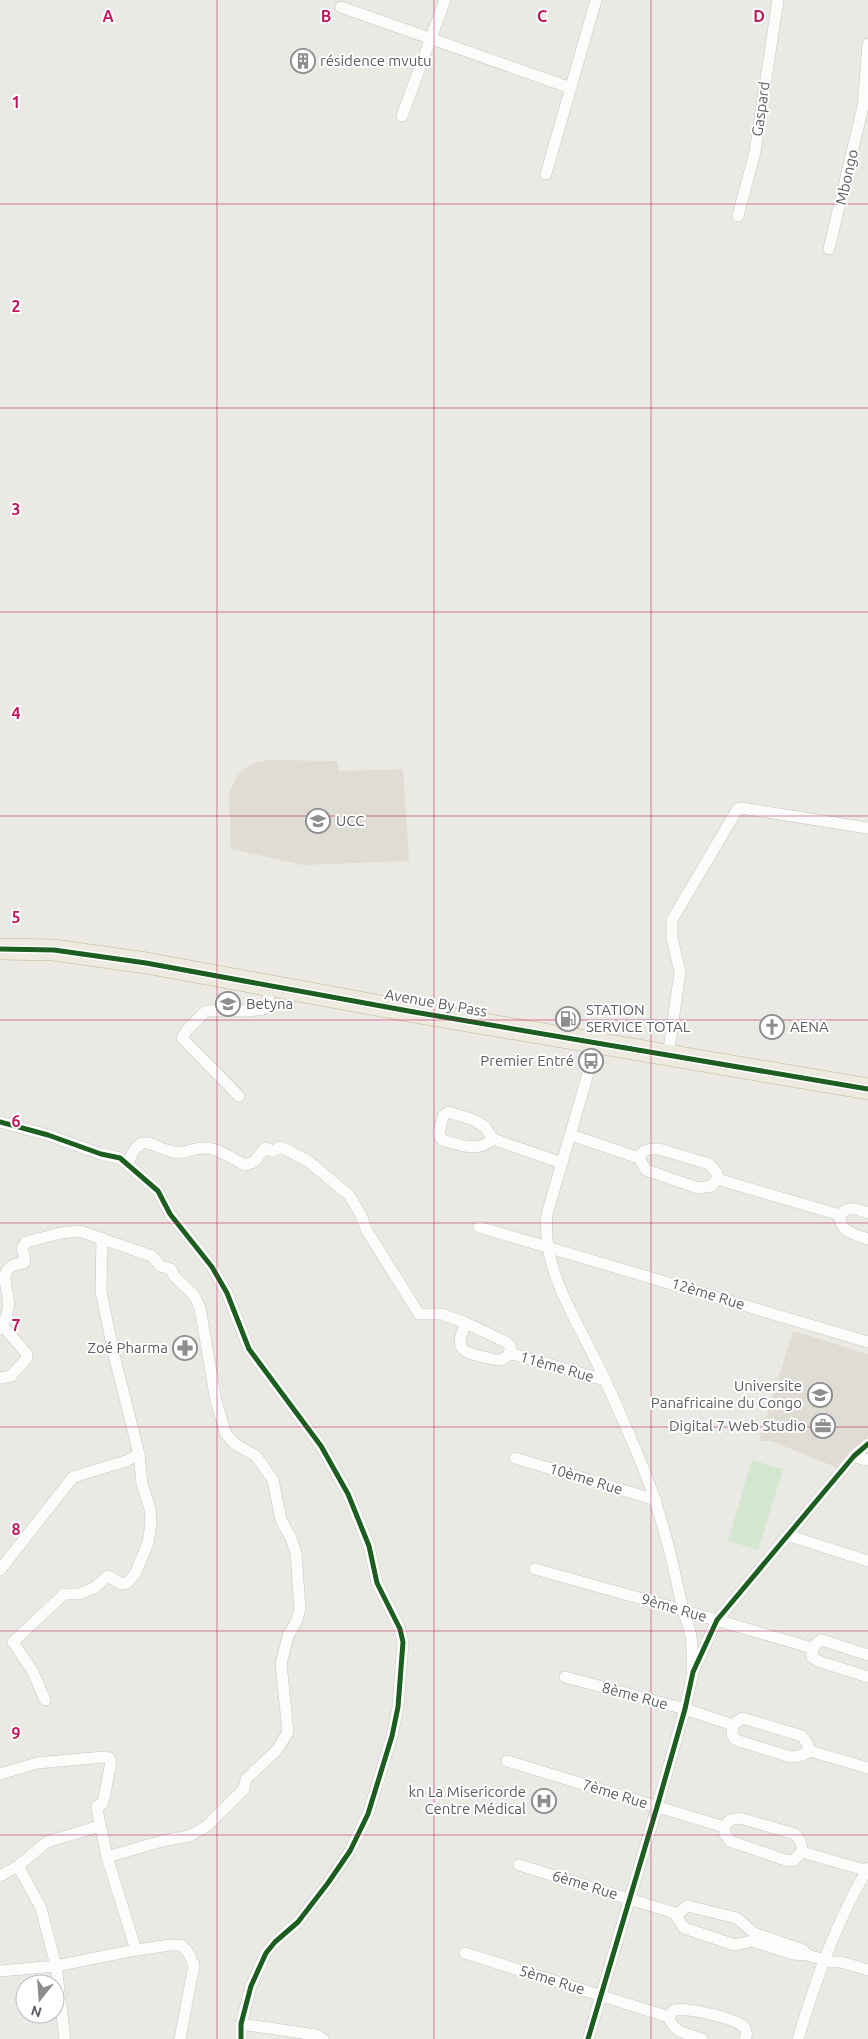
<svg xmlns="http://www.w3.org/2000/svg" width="868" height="2039" font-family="Ubuntu,sans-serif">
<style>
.education{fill:#dedcd3}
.garden{fill:#d2e6d0}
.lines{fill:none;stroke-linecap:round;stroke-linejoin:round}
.street-casing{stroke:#c6c6c5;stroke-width:12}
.highway-casing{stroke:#c1b492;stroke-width:22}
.street{stroke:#fcfcfb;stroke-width:11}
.highway{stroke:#edebe0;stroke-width:21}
.cycleway-casing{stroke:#fff;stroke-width:8}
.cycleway{stroke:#1b5e20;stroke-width:5}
.grid{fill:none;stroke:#c2185b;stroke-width:1;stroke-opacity:0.55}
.labels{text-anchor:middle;stroke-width:4;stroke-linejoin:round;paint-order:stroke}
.poi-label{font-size:15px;fill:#5a5d62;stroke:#fff;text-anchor:start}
.street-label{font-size:15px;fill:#5a5d62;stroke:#fff}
.grid-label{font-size:16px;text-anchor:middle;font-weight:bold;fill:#c2185b;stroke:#fff;stroke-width:4;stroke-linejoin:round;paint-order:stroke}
</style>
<rect width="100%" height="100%" fill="#eae9e4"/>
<g class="education">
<path d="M269,760L337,761L339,771L403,769L409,861L303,865L231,849L229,794L237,776L244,769L257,762Z"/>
<path d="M793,1331L868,1354V1437L838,1468L771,1441H759Z"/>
</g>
<path class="garden" d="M752,1460L783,1469L758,1550L728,1541Z"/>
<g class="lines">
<defs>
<g id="street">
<path d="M341,7L571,88"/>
<path d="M402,116L445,0"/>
<path d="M546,174L596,0"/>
<path d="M738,216L755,152L778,0"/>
<path d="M829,249L863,106L868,44"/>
<path d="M597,1043L547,1214C541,1268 576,1319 599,1367C612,1395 625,1424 637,1453C659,1504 671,1553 682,1606C684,1615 688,1623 690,1632C693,1643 692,1657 692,1669"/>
<path d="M668,1056L680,972L672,938V920L737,810L741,808L868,828"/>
<path d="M239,1096L182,1038L188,1029L206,1011H247L264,1009L273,986"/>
<path d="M0,1122L48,1135L101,1154L120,1158L158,1191L170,1214L212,1267L227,1293L249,1349L321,1446L348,1494L369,1546L377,1583L400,1629L403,1642L398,1707L392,1736L368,1814L350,1851L328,1883L298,1922L275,1942L266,1953L251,1986L241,2024V2039"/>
<path d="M571,1135L639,1158"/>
<path d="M493,1139C478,1153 459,1145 442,1140L439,1134L443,1116L448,1112L474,1120L485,1127L493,1139L562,1163"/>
<path d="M651,1149H659L709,1164L717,1173V1179L712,1186L698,1188L646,1170L639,1158L644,1151Z"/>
<path d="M128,1163C142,1128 150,1148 174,1152C185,1154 195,1147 205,1148C218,1148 233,1159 245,1165L254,1162L265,1148L273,1151L281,1147L308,1161L349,1195L361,1215L367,1231L419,1314H442L466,1323"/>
<path d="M717,1179L840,1215"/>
<path d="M868,1213C857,1209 848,1205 840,1215C839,1232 855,1234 868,1239"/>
<path d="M479,1227L868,1342"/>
<path d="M466,1323L506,1342L511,1347C510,1352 508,1357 503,1359C497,1362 489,1358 483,1357C459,1351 455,1348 466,1323Z"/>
<path d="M0,1329C6,1322 10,1307 8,1298C7,1286 0,1273 12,1266C15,1264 20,1264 24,1263L25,1259L22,1248L26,1242L61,1233L79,1231L152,1256L160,1266L171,1269L174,1276L194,1295L200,1308L216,1401L226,1434L235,1444L256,1456L273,1480L281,1520L291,1538L296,1553L300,1609L297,1620L288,1636L281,1664L288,1732L277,1750L246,1779L244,1789L207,1826L189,1836L162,1841L107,1857"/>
<path d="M509,1353L605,1380"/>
<path d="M0,1378L11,1376L27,1358V1354L3,1326"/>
<path d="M854,1456L865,1460L868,1459"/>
<path d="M515,1458L656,1500"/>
<path d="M790,1536L868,1561"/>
<path d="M535,1569L682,1610L812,1648"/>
<path d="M0,1570L73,1477L126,1461L139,1454"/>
<path d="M868,1655L822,1640C814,1644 812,1648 812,1657L818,1661L868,1677"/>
<path d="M565,1677L685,1709L733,1725"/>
<path d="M45,1700L32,1670L13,1642L64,1594H79L94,1588L108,1576L121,1584L127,1583L135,1574L148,1543L151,1523L150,1509L142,1484L139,1454L114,1355L101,1291L102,1238"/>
<path d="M742,1718L802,1736L807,1743L810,1751L800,1756L791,1757L736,1740L732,1735L733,1725Z"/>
<path d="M810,1751L868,1768"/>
<path d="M507,1761L724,1827"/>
<path d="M0,1774L37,1763L104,1757L109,1758L111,1761L104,1799L102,1804L97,1806V1809L107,1857L136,1950"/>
<path d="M739,1818L795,1834L801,1842L802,1852L794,1860L788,1861L730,1841L725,1834L724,1827L730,1820Z"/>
<path d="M802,1852L868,1871"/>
<path d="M519,1865L678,1914"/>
<path d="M18,1866L41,1908L56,1966L65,2039"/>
<path d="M0,1876L18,1866L47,1842L100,1826"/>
<path d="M465,1953L669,2017"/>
<path d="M807,1955L803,1950L754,1933L737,1918L687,1906L676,1916L684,1928L735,1945L752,1941L793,1954L807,1955L831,1962H841L868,1970"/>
<path d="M0,1971L56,1966L130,1951L170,1945H181L188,1952L194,1965L180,2039"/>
<path d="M241,2024L316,2035L323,2039"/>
<path d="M588,2039L657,1807L685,1709L693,1672L717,1620L854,1456L868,1444"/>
<path d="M702,2039C688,2034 673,2033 669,2017L674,2010C685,2007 738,2018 745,2028C747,2032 747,2035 745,2039"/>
<path d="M798,2039C816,1979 836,1922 868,1868"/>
</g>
<path id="highway" d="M0,949L54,950L146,963L414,1012L868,1089"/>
</defs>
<use href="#street" class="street-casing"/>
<use href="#highway" class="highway-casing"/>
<use href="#street" class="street"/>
<use href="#highway" class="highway"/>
<defs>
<g id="cycleway">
<path d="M0,949L54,950L146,963L414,1012L868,1089"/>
<path d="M0,1122L48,1135L101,1154L120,1158L158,1191L170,1214L212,1267L227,1293L249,1349L321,1446L348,1494L369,1546L377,1583L400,1629L403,1642L398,1707L392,1736L368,1814L350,1851L328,1883L298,1922L275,1942L266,1953L251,1986L241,2024V2039"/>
<path d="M588,2039L657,1807L685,1709L693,1672L717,1620L854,1456L868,1444"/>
</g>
</defs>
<use href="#cycleway" class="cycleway-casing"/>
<use href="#cycleway" class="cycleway"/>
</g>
<path class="grid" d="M217,0V2039M434,0V2039M651,0V2039M0,204H868M0,408H868M0,612H868M0,816H868M0,1020H868M0,1223H868M0,1427H868M0,1631H868M0,1835H868"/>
<defs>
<symbol id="building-ring" viewBox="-11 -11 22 22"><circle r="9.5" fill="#fff" stroke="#8c8e90" stroke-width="1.5"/><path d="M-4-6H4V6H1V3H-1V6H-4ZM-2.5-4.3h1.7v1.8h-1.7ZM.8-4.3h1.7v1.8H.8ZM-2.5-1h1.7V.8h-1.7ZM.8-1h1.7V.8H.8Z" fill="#8c8e90"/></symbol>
<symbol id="university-ring" viewBox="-11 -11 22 22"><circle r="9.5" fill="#fff" stroke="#8c8e90" stroke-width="1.5"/><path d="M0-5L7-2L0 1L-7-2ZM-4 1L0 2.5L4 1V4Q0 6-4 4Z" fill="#8c8e90"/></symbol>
<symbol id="school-ring" viewBox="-11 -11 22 22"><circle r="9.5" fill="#fff" stroke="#8c8e90" stroke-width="1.5"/><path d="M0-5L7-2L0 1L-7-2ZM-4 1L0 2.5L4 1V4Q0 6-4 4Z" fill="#8c8e90"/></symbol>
<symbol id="fuel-ring" viewBox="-11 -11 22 22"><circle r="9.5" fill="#fff" stroke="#8c8e90" stroke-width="1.5"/><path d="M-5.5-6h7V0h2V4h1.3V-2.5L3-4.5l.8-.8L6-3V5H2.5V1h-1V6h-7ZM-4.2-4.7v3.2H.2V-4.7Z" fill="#8c8e90"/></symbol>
<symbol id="church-ring" viewBox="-11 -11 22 22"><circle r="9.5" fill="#fff" stroke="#8c8e90" stroke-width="1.5"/><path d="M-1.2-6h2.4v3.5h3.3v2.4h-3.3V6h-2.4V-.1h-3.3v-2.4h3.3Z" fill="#8c8e90"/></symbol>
<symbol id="bus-ring" viewBox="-11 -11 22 22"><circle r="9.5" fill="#fff" stroke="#8c8e90" stroke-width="1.5"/><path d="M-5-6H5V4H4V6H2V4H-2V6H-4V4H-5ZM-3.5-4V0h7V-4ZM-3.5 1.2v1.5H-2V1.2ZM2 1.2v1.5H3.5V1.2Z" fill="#8c8e90"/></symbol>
<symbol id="pharmacy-ring" viewBox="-11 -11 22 22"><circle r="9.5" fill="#fff" stroke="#8c8e90" stroke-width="1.5"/><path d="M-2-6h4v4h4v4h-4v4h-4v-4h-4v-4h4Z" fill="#8c8e90"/></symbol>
<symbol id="office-ring" viewBox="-11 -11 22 22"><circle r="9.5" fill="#fff" stroke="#8c8e90" stroke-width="1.5"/><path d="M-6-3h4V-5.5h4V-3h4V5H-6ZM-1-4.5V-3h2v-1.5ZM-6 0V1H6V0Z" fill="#8c8e90"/></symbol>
<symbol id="hospital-ring" viewBox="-11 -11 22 22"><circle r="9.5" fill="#fff" stroke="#8c8e90" stroke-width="1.5"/><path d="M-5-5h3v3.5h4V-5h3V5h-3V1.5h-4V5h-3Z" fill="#8c8e90"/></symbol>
</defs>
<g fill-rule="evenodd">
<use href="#building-ring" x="289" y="47" width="28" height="28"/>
<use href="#university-ring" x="304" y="807" width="28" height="28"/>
<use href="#school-ring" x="214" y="990" width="28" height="28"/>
<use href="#fuel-ring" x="554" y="1005" width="28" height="28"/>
<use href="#church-ring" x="758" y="1013" width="28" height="28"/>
<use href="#bus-ring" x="577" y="1047" width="28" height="28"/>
<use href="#pharmacy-ring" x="171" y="1334" width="28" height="28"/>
<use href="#university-ring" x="806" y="1381" width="28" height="28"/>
<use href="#office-ring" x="809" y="1412" width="28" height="28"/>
<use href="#hospital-ring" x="530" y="1787" width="28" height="28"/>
</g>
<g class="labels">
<g class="poi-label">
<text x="320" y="66">résidence mvutu</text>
<text x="336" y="826">UCC</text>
<text x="246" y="1009">Betyna</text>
<text x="586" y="1015">STATION<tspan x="586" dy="17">SERVICE TOTAL</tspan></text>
<text x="790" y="1032">AENA</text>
<text x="574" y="1066" text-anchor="end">Premier Entré</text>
<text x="168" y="1353" text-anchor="end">Zoé Pharma</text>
<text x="802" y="1391" text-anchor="end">Universite<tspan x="802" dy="17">Panafricaine du Congo</tspan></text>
<text x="806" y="1431" text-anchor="end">Digital 7 Web Studio</text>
<text x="526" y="1797" text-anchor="end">kn La Misericorde<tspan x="526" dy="17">Centre Médical</tspan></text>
</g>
<g class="street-label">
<text transform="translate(761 109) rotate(-82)" y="5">Gaspard</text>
<text transform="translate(847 177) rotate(-77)" y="5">Mbongo</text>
<text transform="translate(436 1003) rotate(10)" y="5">Avenue By Pass</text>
<text transform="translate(708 1294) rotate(17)" y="5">12ème Rue</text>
<text transform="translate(557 1367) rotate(16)" y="5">11ème Rue</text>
<text transform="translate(586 1479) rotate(17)" y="5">10ème Rue</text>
<text transform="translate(674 1608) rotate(16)" y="5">9ème Rue</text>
<text transform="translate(635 1696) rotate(15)" y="5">8ème Rue</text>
<text transform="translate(615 1794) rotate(17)" y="5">7ème Rue</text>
<text transform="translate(585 1885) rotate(17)" y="5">6ème Rue</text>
<text transform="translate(552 1980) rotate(17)" y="5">5ème Rue</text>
</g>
</g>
<g class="grid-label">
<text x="108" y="22">A</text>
<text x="326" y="22">B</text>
<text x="542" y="22">C</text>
<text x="759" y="22">D</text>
<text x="16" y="108">1</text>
<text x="16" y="312">2</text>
<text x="16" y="515">3</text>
<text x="16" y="719">4</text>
<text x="16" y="923">5</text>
<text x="16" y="1127">6</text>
<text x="16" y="1331">7</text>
<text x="16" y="1535">8</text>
<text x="16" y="1739">9</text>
</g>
<g transform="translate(40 1999) rotate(197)"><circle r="24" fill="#ffffff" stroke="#bdbec0"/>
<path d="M0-4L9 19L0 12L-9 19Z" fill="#8c8e90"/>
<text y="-8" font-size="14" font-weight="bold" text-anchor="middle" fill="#5a5d62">N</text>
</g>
</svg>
